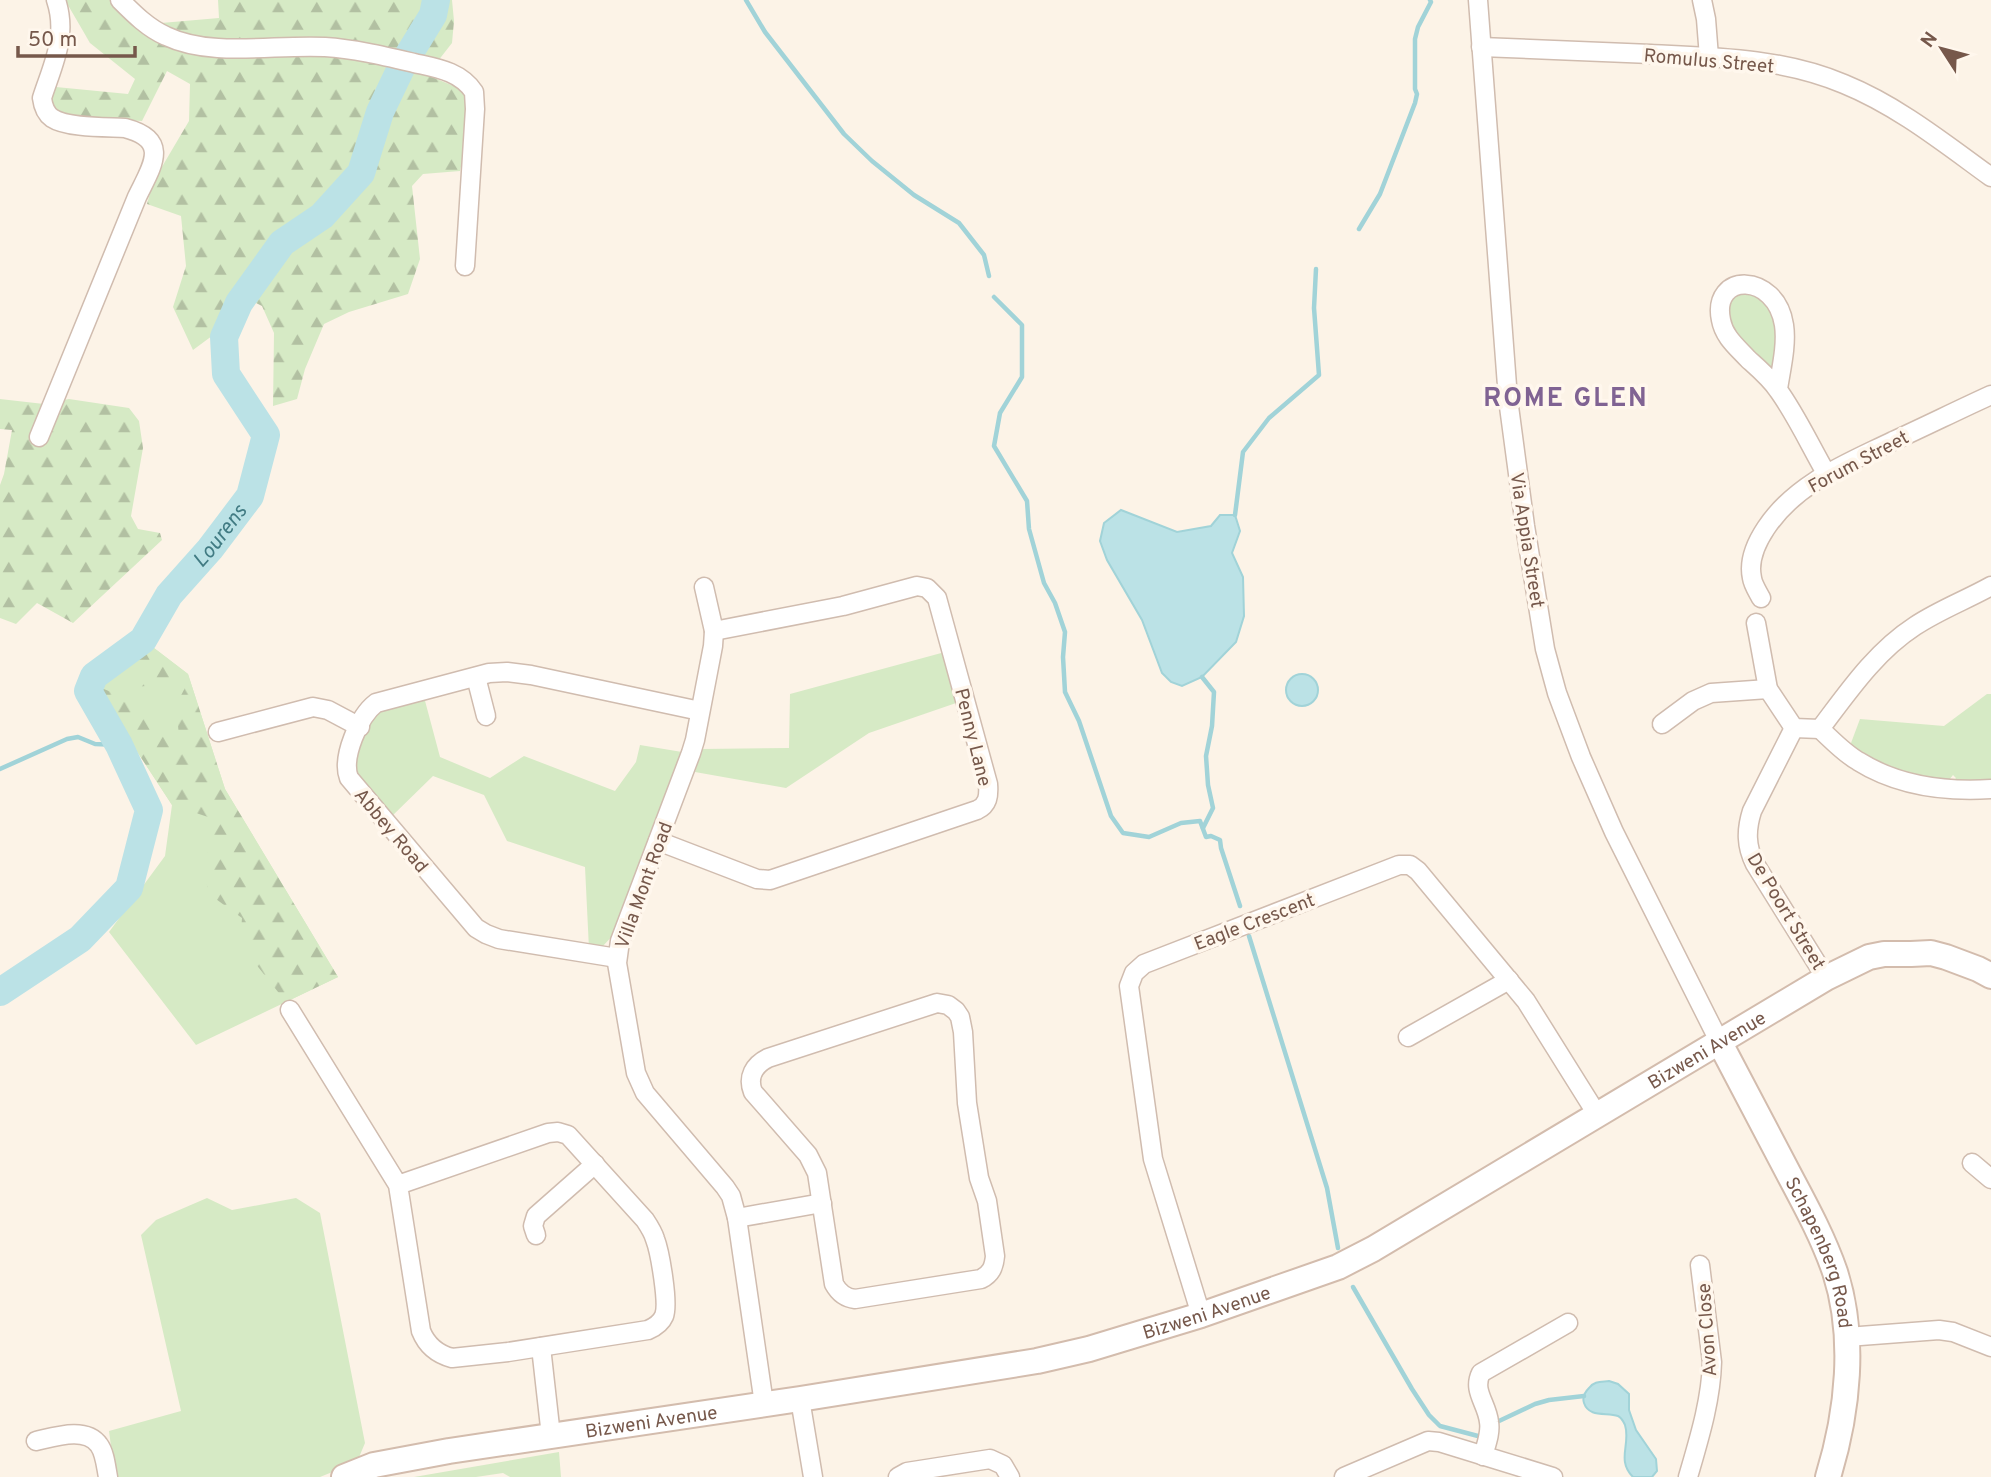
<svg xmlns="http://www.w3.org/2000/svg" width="1991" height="1477" font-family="Overpass,sans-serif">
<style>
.green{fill:#d6eac5}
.forest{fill:url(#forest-firs)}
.water{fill:#bbe2e6;stroke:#a1d3d8;stroke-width:2}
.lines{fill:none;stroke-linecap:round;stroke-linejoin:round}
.stream{stroke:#a1d3d8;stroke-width:4.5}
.river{stroke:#bbe2e6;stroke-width:28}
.street-casing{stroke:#d0bcaf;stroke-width:21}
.secondary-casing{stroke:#d3bcad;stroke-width:28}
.street{stroke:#fff;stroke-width:18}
.secondary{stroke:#fff;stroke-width:24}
.labels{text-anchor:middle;stroke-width:7;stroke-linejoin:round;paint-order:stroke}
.street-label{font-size:19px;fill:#76584b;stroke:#fff7ed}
.water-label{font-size:21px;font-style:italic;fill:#417b83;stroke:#fff7ed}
.district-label{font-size:26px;font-weight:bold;letter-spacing:2px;fill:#806393;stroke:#fff7ed}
</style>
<defs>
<pattern id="forest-firs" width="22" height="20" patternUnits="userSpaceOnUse" patternTransform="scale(1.75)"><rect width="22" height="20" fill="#d6eac5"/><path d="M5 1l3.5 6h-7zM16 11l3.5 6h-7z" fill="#b2c0a2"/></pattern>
</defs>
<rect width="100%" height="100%" fill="#fcf3e7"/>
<g class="green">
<path d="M1739,290L1762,296L1777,322L1774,366L1771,369L1732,333L1728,321L1727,301Z"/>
<path d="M154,648L188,674L225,789L338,977L196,1045L109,932L165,856L172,805L106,704L99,687L125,662Z"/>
<path d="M945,652L959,702L869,733L786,788L695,772L702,749L789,748L790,694Z"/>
<path d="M1987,694H1991V786L1953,782L1956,778L1953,775L1944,786L1907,777L1851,751V743L1860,719L1944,726Z"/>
<path d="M424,697L440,757L490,778L524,756L615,791L636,762L640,745L682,752L614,934L603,946L589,949L585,867L507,841L484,795L433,776L390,818L351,766L370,718L375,712Z"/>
<path d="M207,1198L232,1210L296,1198L320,1213L365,1443L357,1462L320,1477H115L109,1431L181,1411L141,1235L156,1220Z"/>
<path d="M559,1452L561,1477H510L503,1473L476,1477H414Z"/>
</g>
<g class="forest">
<path d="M65,0H117L138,25L219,18L218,0H452L454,21L452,43L427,75L461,89L470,95L466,142L460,171L423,174L412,186L420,259L408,294L349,312L324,324L305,369L297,399L273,406L274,333L262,306L232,291L220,330L193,350L173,307L186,266L181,216L147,204L153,182L189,121L190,84L167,71L142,121L59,116L48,101L56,87L128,94L135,79L90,43Z"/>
<path d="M0,399L44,404L69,399L129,408L139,421L143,448L131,516L138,529L160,533L162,540L73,623L37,603L16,624L0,618V485L4,474L12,430L0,429Z"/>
<path d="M154,648L188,674L225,789L338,977L286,1002L240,944L242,918L209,894L202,864L212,844L211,818L172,805L106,704L99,687L128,699L168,721L173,747L180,746L176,705L187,684L179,682L137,687L125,662Z"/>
</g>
<g class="water">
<path d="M1121,510L1177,532L1211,526L1220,515H1235L1240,531L1232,553L1243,577L1244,616L1236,642L1202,677L1182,686L1171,682L1162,673L1142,620L1107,560L1100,541L1104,523Z"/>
<circle cx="1302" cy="690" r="16"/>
<path d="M1609,1381L1618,1384L1629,1394V1410L1636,1430L1656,1459L1657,1471L1652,1477H1633C1616,1460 1631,1444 1625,1425C1623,1421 1622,1418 1618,1416C1607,1412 1589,1418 1584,1403C1582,1397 1585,1392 1589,1388C1594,1381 1601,1382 1609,1381Z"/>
</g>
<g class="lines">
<g class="stream">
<path d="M746,0L765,32L844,134L872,161L914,195L959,223L984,255L989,276"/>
<path d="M1359,229L1380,194L1415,103L1417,94L1415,89V39L1418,27L1431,2L1430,0"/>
<path d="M994,297L1022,325V377L1000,413L994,446L1027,501L1029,529L1044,583L1055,603L1065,632L1063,657L1065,692L1079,721L1111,816L1123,833L1149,837L1181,823L1200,821L1206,837L1211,836L1220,840L1221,848L1240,906"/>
<path d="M1235,515L1243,452L1269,418L1319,375L1314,308L1316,269"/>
<path d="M1202,677L1214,692L1212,726L1206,756L1208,785L1213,808L1203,828"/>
<path d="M0,769L67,739L78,737L95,744L119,745"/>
<path d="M1249,936L1327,1188L1338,1248"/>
<path d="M1353,1287L1412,1389L1429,1415L1440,1426L1478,1436"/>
<path d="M1499,1421L1535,1404L1549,1400L1584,1396"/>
</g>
<path class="river" id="s1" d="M0,992L80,939L129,888L149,810L119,745L88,691L94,676L143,640L169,595L210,549L250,496L266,435L226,374L224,337L239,303L282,243L322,216L361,173L380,112L403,64L433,15L436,0"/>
<defs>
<g id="street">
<path d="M120,0C134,14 148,28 166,36C212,58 275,44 325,47C355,49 384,56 414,63C436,68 460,71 474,92L475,109L465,266"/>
<path d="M1478,0L1508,399L1525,526L1545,649L1557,693L1581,757L1614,832L1720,1043"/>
<path d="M1702,0L1706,19L1709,57"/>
<path d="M1481,47C1538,49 1594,52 1651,54C1716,57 1783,58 1844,84C1898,106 1944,143 1991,177"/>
<path d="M1778,389C1781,369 1787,345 1784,325C1776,272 1711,272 1721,320C1724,337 1737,347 1748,359C1758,368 1770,378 1778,390C1795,413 1811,447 1826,473"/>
<path d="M39,437L137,197C152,166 171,140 125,128C106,127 67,128 52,118C45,113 43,106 42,98C53,64 68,36 56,0"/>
<path d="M704,587L714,631L713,646L695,740L691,753L620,941L617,963L636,1073L645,1093L725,1187L731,1196L737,1218L764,1404"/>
<path d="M1761,598C1758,592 1753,585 1752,578C1748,560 1756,543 1766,528C1796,483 1846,464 1893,441C1926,426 1958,410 1991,395"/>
<path d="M1756,623L1768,689L1794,728L1820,729"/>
<path d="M476,677L486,716"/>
<path d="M1662,724L1693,701L1711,693L1768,689"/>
<path d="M1794,728L1752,811C1746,830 1746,846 1755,864L1826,978"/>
<path d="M1820,729C1848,692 1875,652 1915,626C1939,610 1966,600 1991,586"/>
<path d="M1820,729C1832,740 1844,753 1858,761C1898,786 1944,792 1991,789"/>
<path d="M218,732L313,707L328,710L360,727"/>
<path d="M658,841L757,879L770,880L977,810C988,805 989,796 988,784L937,598L927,588L917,586L843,606L714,631"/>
<path d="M617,958L499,939L486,934L476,928L349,778C341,758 359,716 376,703L489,673L507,672L531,675L700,711"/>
<path d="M937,1003L948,1005L956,1011L960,1017L963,1032L967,1103L979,1178L987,1201L995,1256C994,1267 991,1274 981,1279L855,1299C845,1298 839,1293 834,1284L817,1173L808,1155L753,1092C747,1077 754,1065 768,1058Z"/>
<path d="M290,1010L398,1185L421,1331C427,1346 437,1354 452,1358L508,1352L648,1330C655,1327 661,1323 664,1316C669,1304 660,1252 655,1239C653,1232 649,1226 645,1220L568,1135L558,1132L548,1133L398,1185"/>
<path d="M1408,1037L1509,980"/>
<path d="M1972,1163L1991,1179"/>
<path d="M737,1218L822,1203"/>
<path d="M536,1235L533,1226L536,1216L595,1164"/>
<path d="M1201,1315L1153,1159L1129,986L1134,973L1144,964L1399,865H1410L1418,871L1526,1001L1598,1116"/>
<path d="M1847,1337L1939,1330L1953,1332L1991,1347"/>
<path d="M541,1347L551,1436"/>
<path d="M800,1399L813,1477"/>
<path d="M36,1441C54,1437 86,1426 99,1445C105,1453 106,1467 108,1477"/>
<path d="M1483,1456C1486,1445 1491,1433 1489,1422C1487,1403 1472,1391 1481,1373L1568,1323"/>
<path d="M898,1477L907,1472L990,1459L1003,1465L1010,1477"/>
<path d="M1344,1477L1428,1441L1439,1442L1553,1477"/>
<path d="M1688,1477C1699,1439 1711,1401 1712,1362L1700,1265"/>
</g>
<g id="secondary">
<path id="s2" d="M1720,1043C1744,1088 1768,1134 1792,1180C1808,1210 1824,1240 1835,1272C1856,1337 1848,1412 1828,1477"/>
<path id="s3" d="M344,1477L374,1465L449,1451L800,1399L1037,1361L1089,1349L1201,1315L1338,1267L1373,1249L1826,978L1869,957L1884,954H1911L1931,953L1946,957L1978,969L1991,976"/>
</g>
</defs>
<use href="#street" class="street-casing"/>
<use href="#secondary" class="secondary-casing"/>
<use href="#street" class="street"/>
<use href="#secondary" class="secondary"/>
</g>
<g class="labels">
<g class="street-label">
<text transform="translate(1709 60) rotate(5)" y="7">Romulus Street</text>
<text transform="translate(1858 461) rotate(-28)" y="7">Forum Street</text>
<text transform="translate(1528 540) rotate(81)" y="7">Via Appia Street</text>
<text transform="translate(974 737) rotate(76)" y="7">Penny Lane</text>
<text transform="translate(392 830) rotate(50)" y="7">Abbey Road</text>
<text transform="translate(643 885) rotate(-70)" y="7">Villa Mont Road</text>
<text transform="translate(1787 911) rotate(59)" y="7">De Poort Street</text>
<text transform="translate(1254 921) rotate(-21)" y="7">Eagle Crescent</text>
<text dy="7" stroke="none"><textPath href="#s3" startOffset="1447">Bizweni Avenue</textPath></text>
<text dy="7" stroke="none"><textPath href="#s2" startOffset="233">Schapenberg Road</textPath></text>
<text dy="7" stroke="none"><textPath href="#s3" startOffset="880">Bizweni Avenue</textPath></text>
<text transform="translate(1706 1330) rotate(-94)" y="7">Avon Close</text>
<text dy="7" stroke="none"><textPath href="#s3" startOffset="313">Bizweni Avenue</textPath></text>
</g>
<g class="water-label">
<text dy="7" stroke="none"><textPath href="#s1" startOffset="588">Lourens</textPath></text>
</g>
<g class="district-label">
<text x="1566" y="406">ROME GLEN</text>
</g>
</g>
<g transform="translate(1942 49) rotate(306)" stroke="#fff7ed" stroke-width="5" paint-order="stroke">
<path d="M0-5L12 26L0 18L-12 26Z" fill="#76584b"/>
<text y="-10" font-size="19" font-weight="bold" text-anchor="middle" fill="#76584b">N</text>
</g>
<path d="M18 46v10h117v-10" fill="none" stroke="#76584b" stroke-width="3.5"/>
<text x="28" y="46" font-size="21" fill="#76584b" stroke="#fff7ed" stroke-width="5" paint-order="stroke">50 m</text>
</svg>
